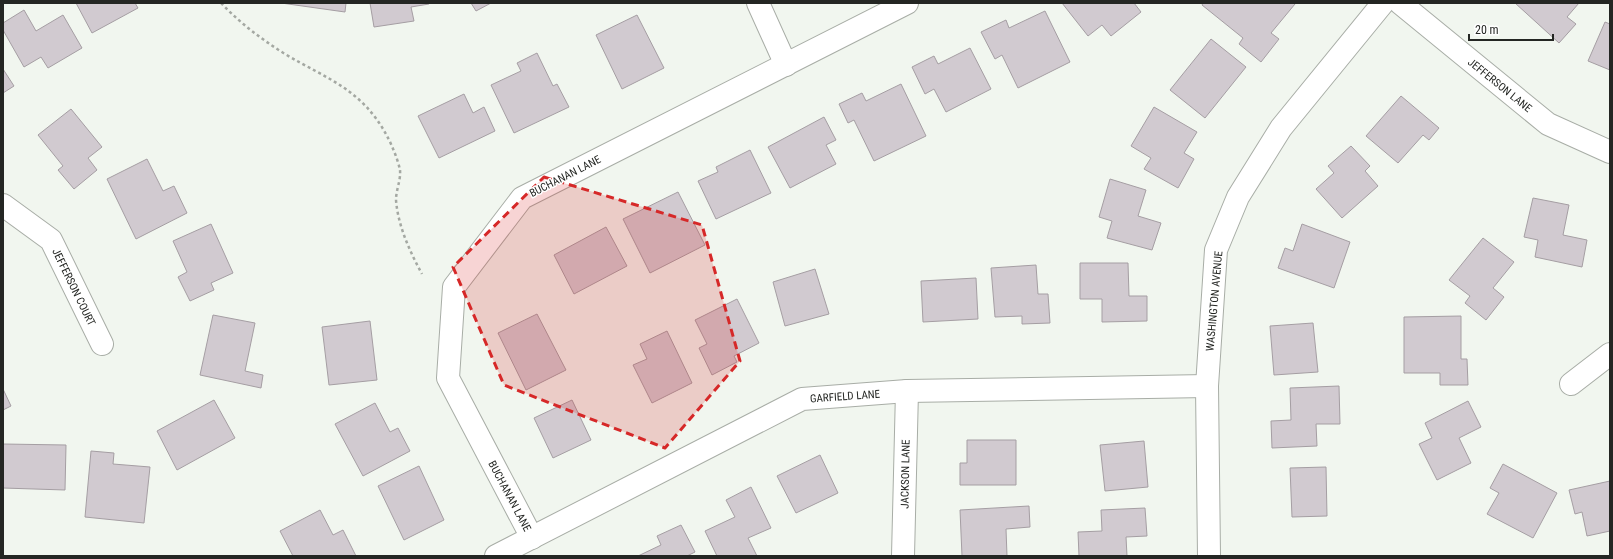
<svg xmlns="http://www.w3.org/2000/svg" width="1613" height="559" font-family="'Roboto Condensed',sans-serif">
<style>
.building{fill:#d1cad0;stroke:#a59ea3}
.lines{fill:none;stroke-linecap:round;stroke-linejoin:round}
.minor-casing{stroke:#a8ada6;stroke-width:24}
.path{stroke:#a4a8a2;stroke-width:2.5;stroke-dasharray:3 3;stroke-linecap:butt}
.minor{stroke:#fff;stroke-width:22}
.marked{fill:#d62828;fill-opacity:0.2;stroke:#d62828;stroke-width:3;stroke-dasharray:8 5;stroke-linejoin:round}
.labels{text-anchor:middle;stroke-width:3;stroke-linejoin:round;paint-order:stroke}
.street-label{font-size:11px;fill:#242623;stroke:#fff}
</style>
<rect width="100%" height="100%" fill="#f1f6ef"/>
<g class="building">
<path d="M76,3H135L138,8L92,33Z"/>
<path d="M281,3H346L345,12Z"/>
<path d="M370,3H429V4L411,7L414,21L374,27Z"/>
<path d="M471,3H491L476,11Z"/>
<path d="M1062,3H1134L1141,12L1111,36L1102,25L1088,36Z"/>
<path d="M1203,3H1293L1295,4L1271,33L1279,39L1261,62L1239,44L1243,38L1202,5Z"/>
<path d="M1515,3H1579L1567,17L1576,24L1559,43Z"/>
<path d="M24,10L36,31L63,15L82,48L48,68L41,57L24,67L3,30V23Z"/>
<path d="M1045,11L1070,62L1018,88L1002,55L995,59L981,32L1006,20L1009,28Z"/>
<path d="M637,15L664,68L622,89L596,35Z"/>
<path d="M1605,22L1610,24V70L1588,61Z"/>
<path d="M1211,39L1246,67L1205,118L1170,90Z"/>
<path d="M970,48L991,89L946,112L934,89L925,94L912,67L934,56L938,64Z"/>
<path d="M537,53L553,86L557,84L569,107L514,133L491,85L521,71L517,63Z"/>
<path d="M3,69L14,86L3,93Z"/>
<path d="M901,84L926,136L874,161L854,120L848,123L839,104L862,93L866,101Z"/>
<path d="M464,94L473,113L484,107L495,131L439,158L418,116Z"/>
<path d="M1401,96L1439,128L1429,140L1423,135L1398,163L1366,136Z"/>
<path d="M1154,107L1197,132L1184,153L1194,159L1178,188L1144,169L1151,158L1131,146Z"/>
<path d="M71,109L102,147L88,158L97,170L74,189L58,170L63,166L38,135Z"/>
<path d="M824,117L836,140L826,145L836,164L790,188L768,147Z"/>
<path d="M1351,146L1370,166L1365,171L1378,186L1342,218L1316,189L1334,173L1328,166Z"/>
<path d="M750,150L771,193L716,219L698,181L718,172L716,167Z"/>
<path d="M147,159L163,191L174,186L187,213L136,239L107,179Z"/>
<path d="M1110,179L1146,190L1138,216L1161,223L1152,250L1107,238L1112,221L1099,217Z"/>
<path d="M678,192L705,245L650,273L623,219Z"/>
<path d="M1533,198L1569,205L1563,235L1587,240L1582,267L1535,257L1538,240L1524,237Z"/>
<path d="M211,224L233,273L211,283L214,290L190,301L178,277L187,272L173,241Z"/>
<path d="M1302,224L1350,242L1334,288L1278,268L1285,248L1293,251Z"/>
<path d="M606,227L627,266L574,294L554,255Z"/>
<path d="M1483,238L1514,262L1493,288L1504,297L1486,320L1465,303L1470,296L1449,280Z"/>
<path d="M1080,263H1128L1129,296H1147V321L1102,322V299H1080Z"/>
<path d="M1036,265L1038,294H1048L1050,323L1022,324V316L995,317L991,268Z"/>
<path d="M815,269L829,314L785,326L773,282Z"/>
<path d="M976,278L978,319L923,322L921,281Z"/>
<path d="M737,299L759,343L734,356L737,362L712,375L699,348L707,344L695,320Z"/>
<path d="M537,314L566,370L526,390L498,333Z"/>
<path d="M213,315L255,323L245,371L263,375L261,388L200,375Z"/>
<path d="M1461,316V359H1467L1468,385H1440V373H1404V317Z"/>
<path d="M370,321L377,380L329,385L322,327Z"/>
<path d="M1313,323L1318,372L1274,375L1270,326Z"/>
<path d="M667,331L692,383L652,403L633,365L647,359L640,344Z"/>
<path d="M1339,386L1340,424H1316L1317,446L1272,448L1271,421L1291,420L1290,388Z"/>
<path d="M3,389L11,406L3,410Z"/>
<path d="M214,400L235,438L177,470L157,431Z"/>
<path d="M572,400L591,440L553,458L534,418Z"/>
<path d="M1468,401L1481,427L1459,438L1471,463L1437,480L1419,444L1432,438L1425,423Z"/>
<path d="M375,403L390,432L398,428L410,451L363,476L335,424Z"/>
<path d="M967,440H1016V485H960V463H967Z"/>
<path d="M1144,441L1148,487L1105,491L1100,445Z"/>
<path d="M3,444L66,445L65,490L3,488Z"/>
<path d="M91,451L114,453L113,464L150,467L144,523L85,517Z"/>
<path d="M820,455L838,493L796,513L777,476Z"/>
<path d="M1503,464L1557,493L1533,538L1487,514L1499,493L1490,488Z"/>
<path d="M419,466L444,520L404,540L378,486Z"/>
<path d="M1326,467L1327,516L1292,517L1290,468Z"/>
<path d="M1610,481V531L1587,536L1582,512L1575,514L1569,490Z"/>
<path d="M751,487L771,528L748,538L757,556H717L705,531L735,517L726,500Z"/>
<path d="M1029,506L1030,527L1006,529L1007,556H962L960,510Z"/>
<path d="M1145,508L1147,536L1126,537L1127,556H1079L1078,532L1102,531L1101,510Z"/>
<path d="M320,510L333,535L343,530L356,556H293L280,531Z"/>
<path d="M681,525L695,552L687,556H638L661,545L657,536Z"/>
</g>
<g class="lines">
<defs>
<g id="minor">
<path d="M758,3L786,65"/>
<path d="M1400,3L1548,124L1610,152"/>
<path d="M3,205L51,240L102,344"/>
<path d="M1571,384L1610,354"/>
<path d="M532,538L448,378L454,287L522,198L907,3"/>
<path d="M496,556L802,399L907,391L1207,386"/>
<path d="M903,556L907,391"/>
<path d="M1209,556L1207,386L1216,250L1238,197L1281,128L1383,3"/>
</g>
</defs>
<use href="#minor" class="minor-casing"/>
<path class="path" d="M221,3C240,23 261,39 285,54C327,79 362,89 387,136C392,145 398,160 400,170C401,180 396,190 396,200C398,226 410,252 422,274"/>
<use href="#minor" class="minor"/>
</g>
<path class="marked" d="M544,177L702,225L740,361L665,448L504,385L453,267Z"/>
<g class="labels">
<g class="street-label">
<text transform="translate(1500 85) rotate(39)" y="4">JEFFERSON LANE</text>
<text transform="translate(565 176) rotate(-27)" y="4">BUCHANAN LANE</text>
<text transform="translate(74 287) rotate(64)" y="4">JEFFERSON COURT</text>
<text transform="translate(1214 301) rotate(-85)" y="4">WASHINGTON AVENUE</text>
<text transform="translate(845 396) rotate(-4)" y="4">GARFIELD LANE</text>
<text transform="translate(905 474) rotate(-89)" y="4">JACKSON LANE</text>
<text transform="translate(510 496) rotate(62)" y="4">BUCHANAN LANE</text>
</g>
</g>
<rect width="1613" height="559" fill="none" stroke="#242623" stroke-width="8"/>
<path d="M1469 34v6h84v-6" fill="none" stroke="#242623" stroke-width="2"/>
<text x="1475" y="34" font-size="12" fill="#242623" stroke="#ffffff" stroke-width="3" paint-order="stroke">20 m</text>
</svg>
